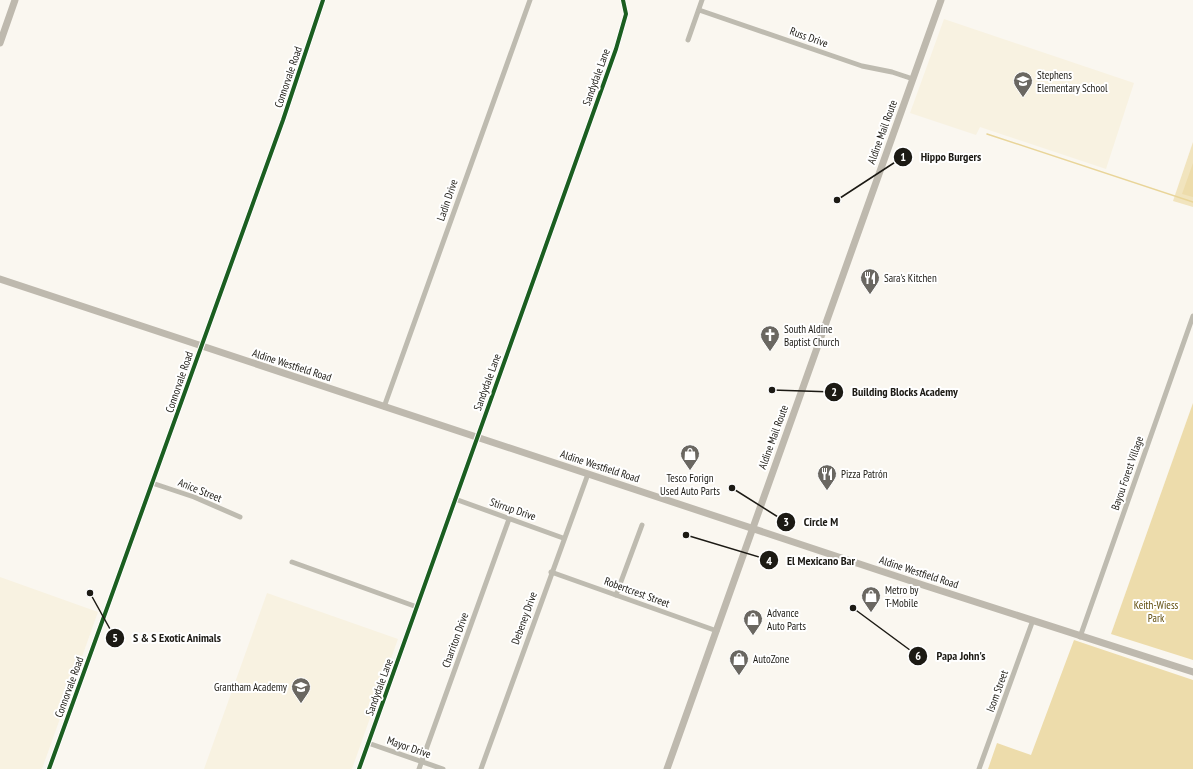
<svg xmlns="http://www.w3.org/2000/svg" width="1193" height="769" font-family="'PT Sans Narrow',sans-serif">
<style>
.built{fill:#f8f2e1}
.green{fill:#f1e4be}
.forest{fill:#eddcab}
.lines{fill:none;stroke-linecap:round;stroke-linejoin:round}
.stream{stroke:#e9d599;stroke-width:1.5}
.street{stroke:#bebbb0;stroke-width:5}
.secondary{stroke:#beb9ae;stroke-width:7}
.cycleway-casing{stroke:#fff;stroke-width:6}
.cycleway{stroke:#1b5e20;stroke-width:4}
.labels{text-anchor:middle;stroke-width:4;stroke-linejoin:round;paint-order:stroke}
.street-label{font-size:11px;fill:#1c1a14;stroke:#fff}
.poi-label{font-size:11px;fill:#1c1a14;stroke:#fff;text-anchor:start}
.park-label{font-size:11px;fill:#614d0c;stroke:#fff}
.leader{fill:none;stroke:#1c1a14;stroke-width:1.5}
.callout-dot{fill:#1c1a14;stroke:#fff;stroke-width:1.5}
.mark-label{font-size:12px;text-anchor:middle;font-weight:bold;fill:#fff}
.callout-label{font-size:12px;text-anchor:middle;font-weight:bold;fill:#1c1a14;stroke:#fff;stroke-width:4;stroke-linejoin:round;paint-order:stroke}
</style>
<rect width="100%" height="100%" fill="#faf7f0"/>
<g class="built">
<path d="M944,19L1134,83L1106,169L980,127L976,135L910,113Z"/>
<path d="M0,577L98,612L42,769H0Z"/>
<path d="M267,593L398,639L352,769H204Z"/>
</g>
<path class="green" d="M1193,142V207L1173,201Z"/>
<g class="forest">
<path d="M1193,163V197L1182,194Z"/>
<path d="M1193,403V660L1111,634Z"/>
<path d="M1074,640L1193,680V769H988L997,743L1031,755Z"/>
</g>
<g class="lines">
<path class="stream" d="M987,134L1193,202"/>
<g class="street">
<path d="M699,10L862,66L892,72L913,79"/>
<path d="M688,40L702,0"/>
<path d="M384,407L530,0"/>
<path d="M152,483L194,497L240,517"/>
<path d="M455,499L563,538"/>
<path d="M292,562L417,607"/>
<path d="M551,572L717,631"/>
<path d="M616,595L642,525"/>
<path d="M1080,637L1193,316"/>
<path d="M368,743L443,769"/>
<path d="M49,769L283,120L323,0"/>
<path d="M359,769L616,49L626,14L623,0"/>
<path d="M419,769L509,519"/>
<path d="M481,769L588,474"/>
<path d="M979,769L1033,620"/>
</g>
<g class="secondary">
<path d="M0,43L15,0"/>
<path d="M0,279L923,585L1193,672"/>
<path d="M667,769L941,0"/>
</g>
<defs>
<g id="cycleway">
<path d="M49,769L283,120L323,0"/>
<path d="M359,769L616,49L626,14L623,0"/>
</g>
</defs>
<use href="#cycleway" class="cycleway-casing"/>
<use href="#cycleway" class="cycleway"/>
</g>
<defs>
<symbol id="school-pin" viewBox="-11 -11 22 30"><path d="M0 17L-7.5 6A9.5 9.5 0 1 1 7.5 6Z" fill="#6a6761" stroke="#fff"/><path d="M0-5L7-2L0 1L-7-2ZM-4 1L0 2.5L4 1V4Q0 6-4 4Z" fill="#fff"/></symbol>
<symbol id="restaurant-pin" viewBox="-11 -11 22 30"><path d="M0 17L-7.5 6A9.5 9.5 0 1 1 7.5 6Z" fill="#6a6761" stroke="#fff"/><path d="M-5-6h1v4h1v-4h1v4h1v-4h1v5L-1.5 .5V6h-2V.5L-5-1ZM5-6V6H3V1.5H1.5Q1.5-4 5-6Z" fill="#fff"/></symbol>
<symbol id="church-pin" viewBox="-11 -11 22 30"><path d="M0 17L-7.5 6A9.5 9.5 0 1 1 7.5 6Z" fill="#6a6761" stroke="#fff"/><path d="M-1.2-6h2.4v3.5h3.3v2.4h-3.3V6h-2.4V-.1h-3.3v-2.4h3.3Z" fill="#fff"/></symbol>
<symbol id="shop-pin" viewBox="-11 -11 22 30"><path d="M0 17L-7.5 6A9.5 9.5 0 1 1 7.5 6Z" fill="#6a6761" stroke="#fff"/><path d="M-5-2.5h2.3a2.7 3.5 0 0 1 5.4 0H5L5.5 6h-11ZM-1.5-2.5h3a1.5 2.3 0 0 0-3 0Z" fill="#fff"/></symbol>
</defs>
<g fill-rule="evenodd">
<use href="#school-pin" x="1012" y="70" width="22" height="30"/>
<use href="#restaurant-pin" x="859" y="267" width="22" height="30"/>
<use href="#church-pin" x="759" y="324" width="22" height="30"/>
<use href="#shop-pin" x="679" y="443" width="22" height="30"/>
<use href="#restaurant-pin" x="816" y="463" width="22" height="30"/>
<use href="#shop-pin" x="860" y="585" width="22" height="30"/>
<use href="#shop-pin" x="742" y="608" width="22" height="30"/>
<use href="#shop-pin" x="728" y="648" width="22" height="30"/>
<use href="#school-pin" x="290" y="676" width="22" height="30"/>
</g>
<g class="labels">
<g class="street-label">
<text transform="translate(809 37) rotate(20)" y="4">Russ Drive</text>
<text transform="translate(288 77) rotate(-71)" y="4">Connorvale Road</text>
<text transform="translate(596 77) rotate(-70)" y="4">Sandydale Lane</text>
<text transform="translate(882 132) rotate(-70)" y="4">Aldine Mail Route</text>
<text transform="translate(447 200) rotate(-71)" y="4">Ladin Drive</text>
<text transform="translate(292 365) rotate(18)" y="4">Aldine Westfield Road</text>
<text transform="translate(179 382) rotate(-71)" y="4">Connorvale Road</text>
<text transform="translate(487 382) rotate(-70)" y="4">Sandydale Lane</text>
<text transform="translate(773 437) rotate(-70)" y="4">Aldine Mail Route</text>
<text transform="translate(600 466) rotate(18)" y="4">Aldine Westfield Road</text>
<text transform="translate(1127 473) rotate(-71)" y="4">Bayou Forest Village</text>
<text transform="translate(200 490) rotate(22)" y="4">Anice Street</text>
<text transform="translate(513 509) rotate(19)" y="4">Stirrup Drive</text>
<text transform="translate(919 572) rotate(18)" y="4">Aldine Westfield Road</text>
<text transform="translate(637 592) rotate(20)" y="4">Robertcrest Street</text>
<text transform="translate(524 618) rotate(-70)" y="4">Debeney Drive</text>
<text transform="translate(455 640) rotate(-70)" y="4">Charriton Drive</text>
<text transform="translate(69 687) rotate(-70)" y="4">Connorvale Road</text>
<text transform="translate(379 687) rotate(-70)" y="4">Sandydale Lane</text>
<text transform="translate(997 691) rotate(-70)" y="4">Isom Street</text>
<text transform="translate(409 747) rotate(19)" y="4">Mayor Drive</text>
</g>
<g class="poi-label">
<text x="1037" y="79">Stephens<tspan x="1037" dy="13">Elementary School</tspan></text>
<text x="884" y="282">Sara's Kitchen</text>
<text x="784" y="333">South Aldine<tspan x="784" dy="13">Baptist Church</tspan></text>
<text x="841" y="478">Pizza Patrón</text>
<text x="690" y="482" text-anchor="middle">Tesco Forign<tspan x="690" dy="13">Used Auto Parts</tspan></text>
<text x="885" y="594">Metro by<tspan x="885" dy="13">T-Mobile</tspan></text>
<text x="767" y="617">Advance<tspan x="767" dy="13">Auto Parts</tspan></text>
<text x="753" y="663">AutoZone</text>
<text x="287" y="691" text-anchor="end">Grantham Academy</text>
</g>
<g class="park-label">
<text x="1156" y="609">Keith-Wiess<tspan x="1156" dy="13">Park</tspan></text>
</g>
</g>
<path class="leader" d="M837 200L903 157M772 390L834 392M732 488L786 522M686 535L769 560M90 593L115 638M853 608L918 656"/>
<g class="callout-dot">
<circle cx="837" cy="200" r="4"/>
<circle cx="772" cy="390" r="4"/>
<circle cx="732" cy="488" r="4"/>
<circle cx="686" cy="535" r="4"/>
<circle cx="90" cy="593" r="4"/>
<circle cx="853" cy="608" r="4"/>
<circle cx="903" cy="157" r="10"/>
<circle cx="834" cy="392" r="10"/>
<circle cx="786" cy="522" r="10"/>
<circle cx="769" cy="560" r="10"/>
<circle cx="115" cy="638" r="10"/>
<circle cx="918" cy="656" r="10"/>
</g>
<g class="mark-label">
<text x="903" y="161">1</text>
<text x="834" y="396">2</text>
<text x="786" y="526">3</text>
<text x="769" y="565">4</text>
<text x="115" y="642">5</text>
<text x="918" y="660">6</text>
</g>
<g class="callout-label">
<text x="951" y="161">Hippo Burgers</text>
<text x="905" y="396">Building Blocks Academy</text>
<text x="821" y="526">Circle M</text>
<text x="821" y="565">El Mexicano Bar</text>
<text x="177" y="642">S &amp; S Exotic Animals</text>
<text x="961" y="660">Papa John's</text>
</g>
</svg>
